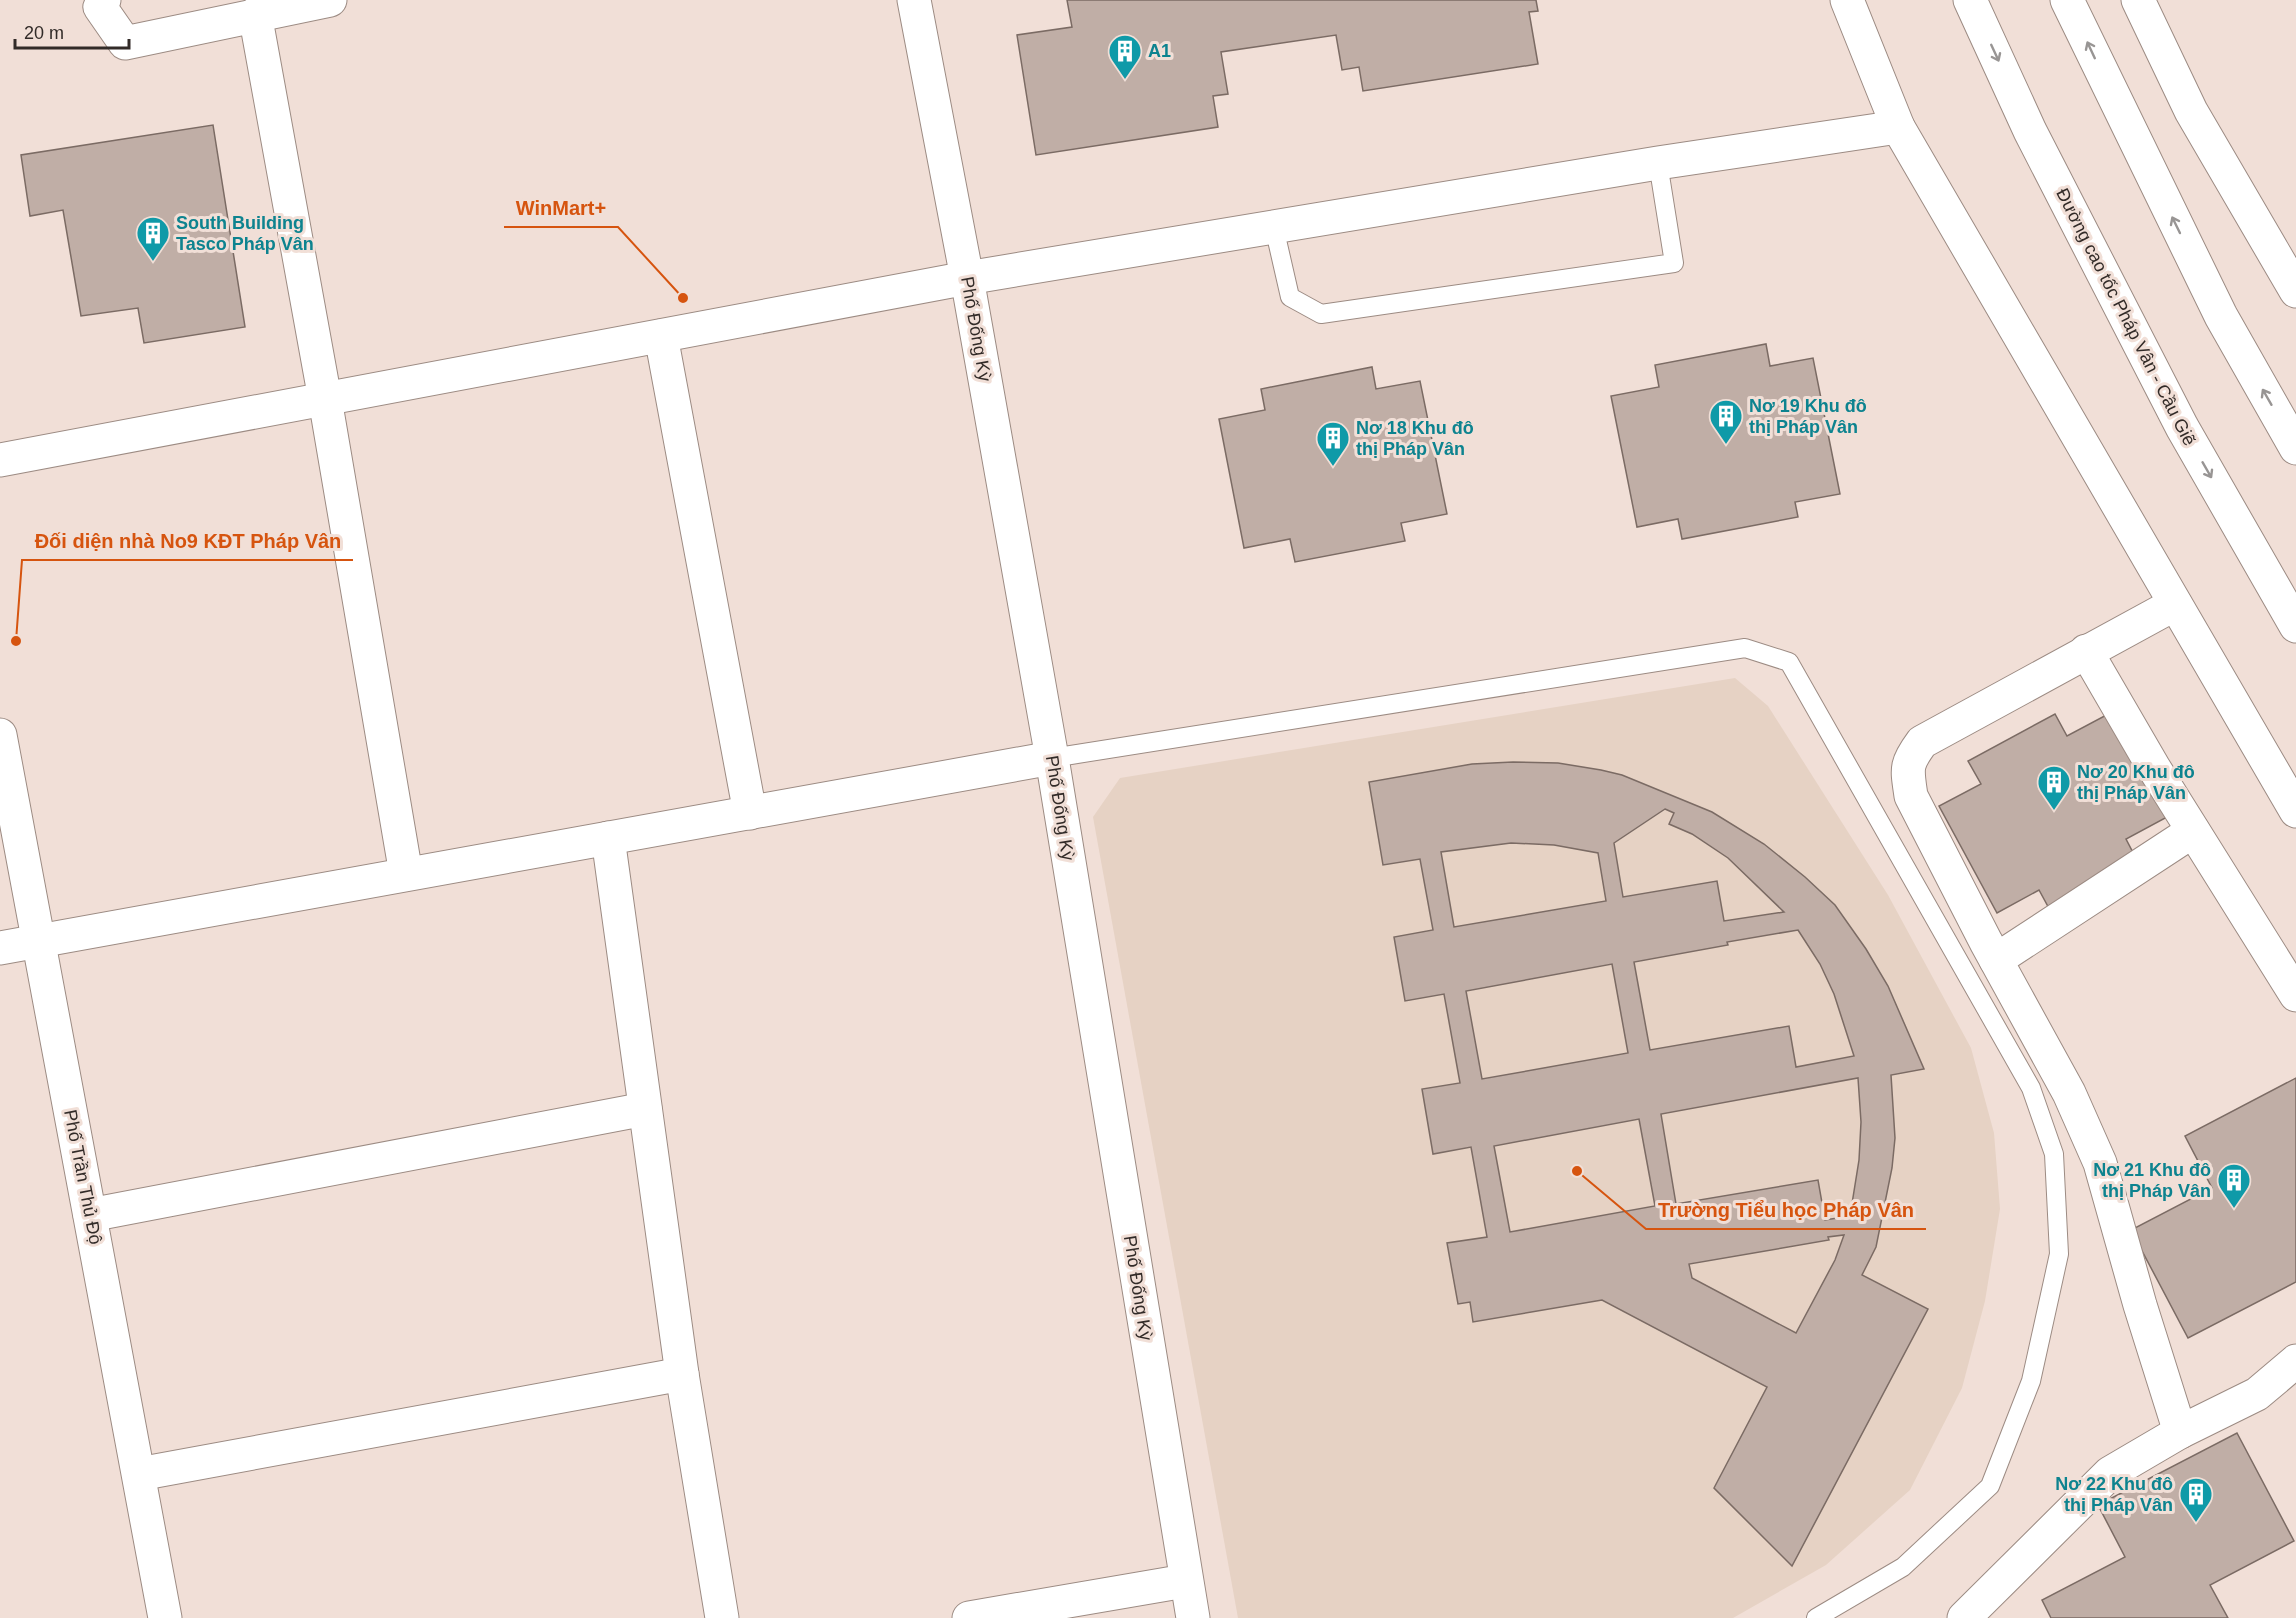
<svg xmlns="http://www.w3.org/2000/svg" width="2296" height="1618" font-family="Arial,sans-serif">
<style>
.education{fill:#e6d2c4}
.building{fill:#c0aea6;stroke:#7b6b64;stroke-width:1.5;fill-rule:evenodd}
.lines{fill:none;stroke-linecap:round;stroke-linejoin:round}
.lane-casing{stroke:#9c8b83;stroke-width:20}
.street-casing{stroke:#9c8b83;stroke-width:35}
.secondary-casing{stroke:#9c8b83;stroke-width:35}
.highway-casing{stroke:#9c8b83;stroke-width:35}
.lane{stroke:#fff;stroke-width:18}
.street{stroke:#fff;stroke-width:33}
.secondary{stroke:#fff;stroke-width:33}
.highway{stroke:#fff;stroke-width:33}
.oneway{stroke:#989594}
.labels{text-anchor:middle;stroke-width:6;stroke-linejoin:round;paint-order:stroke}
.culture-label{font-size:18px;font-weight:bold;fill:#0d838f;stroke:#f1dfd7;text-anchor:start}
.street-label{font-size:18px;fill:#322b28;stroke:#f1dfd7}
.leader{fill:none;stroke:#d6540f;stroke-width:2}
.callout-dot{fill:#d6540f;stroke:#f1dfd7;stroke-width:2}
.callout-label{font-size:20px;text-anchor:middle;font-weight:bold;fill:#d6540f;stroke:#f1dfd7;stroke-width:6;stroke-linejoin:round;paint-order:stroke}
</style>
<rect width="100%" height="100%" fill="#f1dfd7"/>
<path class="education" d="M1735,678L1768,706L1888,895L1971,1048L1994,1133L2000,1209L1985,1301L1962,1388L1910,1490L1826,1565L1733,1618H1238L1093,817L1120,778Z"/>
<g class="building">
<path d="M1067,0H1536L1538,11L1529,12L1538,64L1363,91L1359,67L1342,70L1336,35L1221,52L1228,94L1213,96L1218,127L1036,155L1017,35L1072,27Z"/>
<path d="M213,125L245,327L144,343L138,308L81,316L63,210L30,216L21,155Z"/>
<path d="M1766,344L1770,366L1813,358L1840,494L1795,502L1798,517L1682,539L1678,519L1637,527L1611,396L1659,387L1655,365Z"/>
<path d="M1372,367L1376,389L1420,381L1447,514L1401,523L1405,541L1295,562L1290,539L1244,548L1219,419L1265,410L1261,389Z"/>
<path d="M2112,712L2169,816L2126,839L2139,864L2051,912L2039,890L1997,913L1939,806L1981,784L1968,761L2055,714L2067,736Z"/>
<path d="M1513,762L1558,763L1601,770L1622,775L1712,812L1764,844L1805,877L1835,905L1866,949L1888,986L1924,1069L1891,1075L1895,1138L1892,1168L1876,1247L1862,1275L1928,1309L1792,1566L1714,1488L1767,1387L1602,1300L1473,1322L1470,1302L1458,1304L1447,1243L1487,1237L1471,1147L1433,1154L1422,1089L1460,1083L1444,994L1405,1001L1394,937L1433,930L1420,859L1383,865L1369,782L1472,764ZM1665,809L1674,813L1669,824L1692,834L1728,858L1784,912L1724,921L1717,881L1623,897L1614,843ZM1511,843L1554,845L1598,853L1606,901L1454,927L1441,852ZM1798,930L1820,964L1834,994L1854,1056L1796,1067L1789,1026L1650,1050L1634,962L1728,945L1727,942ZM1612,964L1628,1053L1482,1079L1466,991ZM1858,1078L1861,1122L1859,1160L1850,1216L1825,1220L1818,1180L1676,1204L1661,1114ZM1639,1119L1655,1206L1510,1232L1494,1146ZM1844,1235L1835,1260L1796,1333L1692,1278L1689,1264L1829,1240L1828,1237Z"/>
<path d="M2296,1078V1282L2188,1338L2131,1230L2212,1188L2185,1136Z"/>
<path d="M2237,1433L2294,1541L2210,1585L2228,1618H2051L2042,1600L2125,1557L2098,1505Z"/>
</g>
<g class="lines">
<defs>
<g id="lane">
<path d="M1274,227L1290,297L1321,314L1674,263L1658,163"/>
<path d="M1052,758L1745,648L1789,662L2031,1088L2054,1154L2059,1254L2031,1381L1990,1486L1903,1567L1816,1618"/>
</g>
<g id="street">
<path d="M104,0L100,7L125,43L330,0"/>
<path d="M255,14L325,399L406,874"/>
<path d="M661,336L750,813"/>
<path d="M0,460L967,278L1658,163L1898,127"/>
<path d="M2175,604L1922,742C1905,765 1907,768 1911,796L1986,942L2069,1093L2100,1163L2140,1305L2180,1432"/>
<path d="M2086,651L2154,768L2296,995"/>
<path d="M608,838L682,1374L722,1618"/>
<path d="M0,948L1052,758"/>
<path d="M1996,960L2193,831"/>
<path d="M90,1215L645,1109"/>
<path d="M139,1474L682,1374"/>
<path d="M969,1618L1185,1581"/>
<path d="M1964,1618L2110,1473L2180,1432L2257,1394L2296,1361"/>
</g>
<g id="secondary">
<path d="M914,0L967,278L1052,758L1193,1618"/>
<path d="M1847,0L1898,127L2296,811"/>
<path d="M2138,0L2191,111L2296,291"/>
<path d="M0,735L165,1618"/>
</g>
<g id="highway">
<path d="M1970,0L2030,131L2182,427L2296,626"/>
<path d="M2067,0L2221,316L2296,448"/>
</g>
</defs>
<use href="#lane" class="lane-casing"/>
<use href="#street" class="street-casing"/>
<use href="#secondary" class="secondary-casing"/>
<use href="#highway" class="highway-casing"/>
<use href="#lane" class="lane"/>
<use href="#street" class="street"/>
<use href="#secondary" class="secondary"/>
<use href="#highway" class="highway"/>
</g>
<defs><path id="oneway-shaft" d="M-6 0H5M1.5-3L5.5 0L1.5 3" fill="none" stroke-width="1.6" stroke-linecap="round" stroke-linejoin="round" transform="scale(1.5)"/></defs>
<g class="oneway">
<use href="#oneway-shaft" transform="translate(2091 50) rotate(-115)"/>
<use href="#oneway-shaft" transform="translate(1995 53) rotate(65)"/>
<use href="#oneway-shaft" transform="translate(2176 225) rotate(-116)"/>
<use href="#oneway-shaft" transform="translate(2267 397) rotate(-120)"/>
<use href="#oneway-shaft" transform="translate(2207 470) rotate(60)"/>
</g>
<defs>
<symbol id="building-pin" viewBox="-11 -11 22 30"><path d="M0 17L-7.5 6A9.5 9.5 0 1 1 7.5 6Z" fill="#0f9aa8" stroke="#f1dfd7"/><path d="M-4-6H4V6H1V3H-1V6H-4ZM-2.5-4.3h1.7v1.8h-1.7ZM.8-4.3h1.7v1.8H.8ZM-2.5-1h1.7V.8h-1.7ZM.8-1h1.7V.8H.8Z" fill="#fff"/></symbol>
</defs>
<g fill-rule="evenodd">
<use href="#building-pin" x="1106" y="32" width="38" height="52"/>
<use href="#building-pin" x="134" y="214" width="38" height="52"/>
<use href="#building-pin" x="1707" y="397" width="38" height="52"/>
<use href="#building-pin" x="1314" y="419" width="38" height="52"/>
<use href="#building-pin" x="2035" y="763" width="38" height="52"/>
<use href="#building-pin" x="2215" y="1161" width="38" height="52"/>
<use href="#building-pin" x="2177" y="1475" width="38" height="52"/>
</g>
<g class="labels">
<g class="culture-label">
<text x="1148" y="57">A1</text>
<text x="176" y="229">South Building<tspan x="176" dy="21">Tasco Pháp Vân</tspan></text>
<text x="1749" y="412">Nơ 19 Khu đô<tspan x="1749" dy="21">thị Pháp Vân</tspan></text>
<text x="1356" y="434">Nơ 18 Khu đô<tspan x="1356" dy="21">thị Pháp Vân</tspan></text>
<text x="2077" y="778">Nơ 20 Khu đô<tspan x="2077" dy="21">thị Pháp Vân</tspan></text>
<text x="2211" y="1176" text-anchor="end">Nơ 21 Khu đô<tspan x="2211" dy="21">thị Pháp Vân</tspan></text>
<text x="2173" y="1490" text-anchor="end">Nơ 22 Khu đô<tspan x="2173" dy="21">thị Pháp Vân</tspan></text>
</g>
<g class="street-label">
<text transform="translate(2126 317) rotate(63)" y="6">Đường cao tốc Pháp Vân - Cầu Giẽ</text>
<text transform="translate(976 329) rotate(80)" y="6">Phố Đống Kỳ</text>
<text transform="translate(1060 808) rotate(81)" y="6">Phố Đống Kỳ</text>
<text transform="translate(83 1177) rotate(79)" y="6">Phố Trần Thủ Độ</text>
<text transform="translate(1138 1288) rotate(81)" y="6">Phố Đống Kỳ</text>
</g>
</g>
<path class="leader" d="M683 298L618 227H504M16 641L22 560H353M1577 1171L1646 1229H1926"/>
<g class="callout-dot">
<circle cx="683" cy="298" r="6"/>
<circle cx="16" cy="641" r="6"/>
<circle cx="1577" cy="1171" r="6"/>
</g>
<g class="callout-label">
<text x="561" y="215">WinMart+</text>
<text x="188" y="548">Đối diện nhà No9 KĐT Pháp Vân</text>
<text x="1786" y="1217">Trường Tiểu học Pháp Vân</text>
</g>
<path d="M15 39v9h114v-9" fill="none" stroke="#322b28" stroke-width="3"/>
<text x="24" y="39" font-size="18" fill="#322b28" stroke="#f1dfd7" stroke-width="4.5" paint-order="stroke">20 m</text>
</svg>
